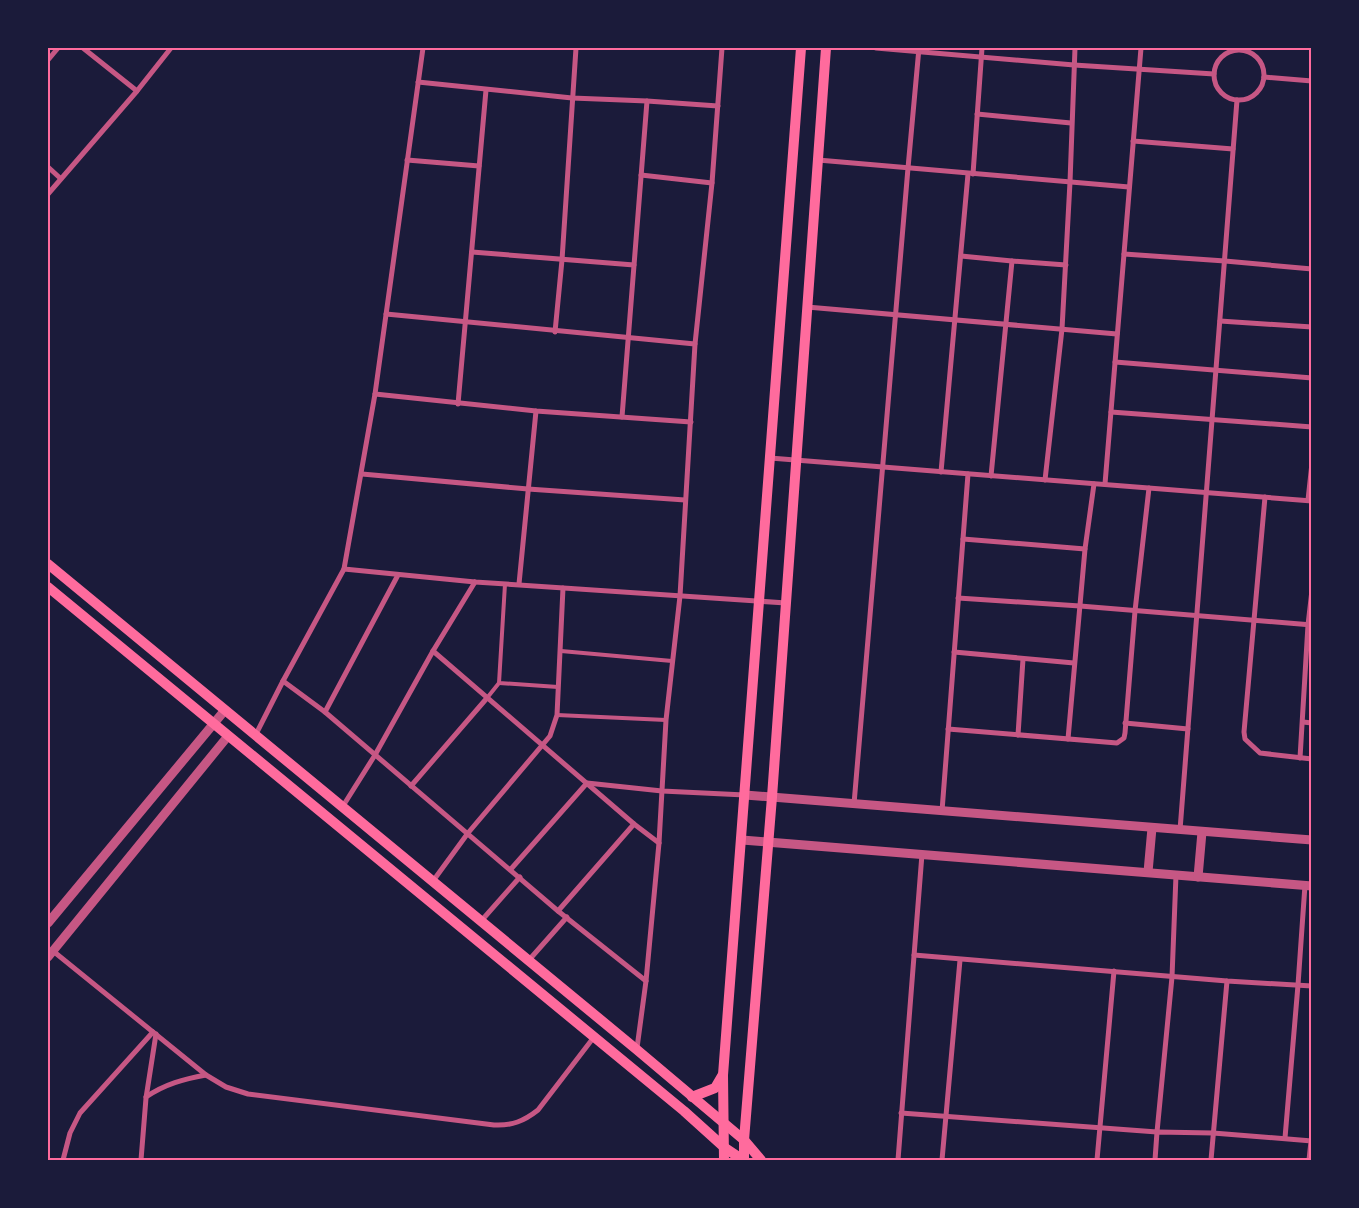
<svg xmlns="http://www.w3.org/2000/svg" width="1359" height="1208" font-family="'Exo 2',sans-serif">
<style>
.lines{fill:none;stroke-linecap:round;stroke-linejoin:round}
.service{stroke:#c65784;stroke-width:4}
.minor{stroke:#c65784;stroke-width:5}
.tertiary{stroke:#c65784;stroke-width:9}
.secondary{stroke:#ff6b9d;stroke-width:10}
.neatline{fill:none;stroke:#ff6b9d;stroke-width:2}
</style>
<rect width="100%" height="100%" fill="#1b1b3a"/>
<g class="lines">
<g class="service">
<path d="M505,584L499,683L558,687"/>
<path d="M561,651L672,661"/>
<path d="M487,698L499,683"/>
<path d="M557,715L666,720"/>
</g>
<g class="minor">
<path d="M83,48L137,91"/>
<path d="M876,48L1074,65L1214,74"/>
<circle cx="1239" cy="75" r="25"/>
<path d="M48,60L58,48"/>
<path d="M1264,77L1312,81"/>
<path d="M418,82L572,98L647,101L718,106"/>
<path d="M977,114L1071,123"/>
<path d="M1133,141L1233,149"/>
<path d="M407,160L479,166"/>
<path d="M818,160L1129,187"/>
<path d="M48,167L60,178"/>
<path d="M973,174L982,48"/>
<path d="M641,175L712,183"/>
<path d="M48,194L137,91L171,48"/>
<path d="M472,252L634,265"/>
<path d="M1124,254L1225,261L1312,269"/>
<path d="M961,256L1012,261"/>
<path d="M807,307L1117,334"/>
<path d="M386,314L695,344"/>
<path d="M1220,321L1312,327"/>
<path d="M555,332L562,260L576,48"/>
<path d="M1115,362L1312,378"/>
<path d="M375,394L536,411L691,422"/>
<path d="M458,404L486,90"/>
<path d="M1111,412L1312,427"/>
<path d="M622,417L647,101"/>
<path d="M770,458L1312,501"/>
<path d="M941,472L968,174"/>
<path d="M362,474L528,489L685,500"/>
<path d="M991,476L1012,261L1066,265"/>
<path d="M1045,480L1062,329L1070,182L1075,48"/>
<path d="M1105,484L1141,48"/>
<path d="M1265,497L1244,732L1245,739L1260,753L1312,759"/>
<path d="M1308,500L1312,463"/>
<path d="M963,539L1085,549"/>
<path d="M344,569L375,394L423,48"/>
<path d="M519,584L536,411"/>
<path d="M958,598L1080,606L1312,625"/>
<path d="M433,651L634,824L659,843"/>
<path d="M954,652L1074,663"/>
<path d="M283,681L325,712L558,911L646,981"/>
<path d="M325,712L398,575"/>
<path d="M1303,722L1312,723"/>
<path d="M1125,723L1188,729"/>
<path d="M948,729L1117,743L1124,738L1125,733L1135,611L1149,488"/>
<path d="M256,734L283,681L344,569L475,582L786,603"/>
<path d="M1018,735L1023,659"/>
<path d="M1068,739L1085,549L1094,484"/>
<path d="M1300,758L1308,625L1312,590"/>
<path d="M411,786L487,698"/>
<path d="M854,804L908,168L919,48"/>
<path d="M343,806L375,755L433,651L475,582"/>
<path d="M942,811L968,474"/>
<path d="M1180,830L1237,100"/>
<path d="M511,869L587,783L662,791L745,795"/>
<path d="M433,881L468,833L550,736L557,715L563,588"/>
<path d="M558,911L634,824"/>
<path d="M482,920L520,877"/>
<path d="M53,951L206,1075L226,1087L248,1094L494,1125C512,1126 524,1121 538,1110L594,1037"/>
<path d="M914,955L1227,981L1312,986"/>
<path d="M529,960L567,917"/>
<path d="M637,1048L646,981L659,843L666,720L680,596L695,344L712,183L722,48"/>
<path d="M146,1097C165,1084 184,1079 206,1075"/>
<path d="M901,1113L1157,1132L1172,977L1176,875"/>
<path d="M1285,1138L1298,985L1305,885"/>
<path d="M63,1160L70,1133L80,1113L153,1032"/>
<path d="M141,1160L146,1098L156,1034"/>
<path d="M898,1160L922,854"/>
<path d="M942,1160L960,960"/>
<path d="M1097,1160L1114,971"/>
<path d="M1155,1160L1157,1132L1213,1133L1312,1141"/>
<path d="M1211,1160L1227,981"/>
<path d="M1309,1160L1311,1141"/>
</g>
<g class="tertiary">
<path d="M745,795L1312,840"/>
<path d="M742,840L1312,886"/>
<path d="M1148,872L1152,828"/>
<path d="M1198,877L1202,832"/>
<path d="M48,923L225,710"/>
<path d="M48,957L228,736"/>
</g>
<g class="secondary">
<path d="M48,564L636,1049L744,1140L761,1160"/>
<path d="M48,587L684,1111L725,1148L743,1160"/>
<path d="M692,1097L715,1088L722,1076"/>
<path d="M724,1160L723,1075L801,48"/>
<path d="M744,1160V1140L772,797L826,48"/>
</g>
</g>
<rect width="1359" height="1208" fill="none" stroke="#1b1b3a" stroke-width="98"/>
<rect x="49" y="49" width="1261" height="1110" class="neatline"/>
</svg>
